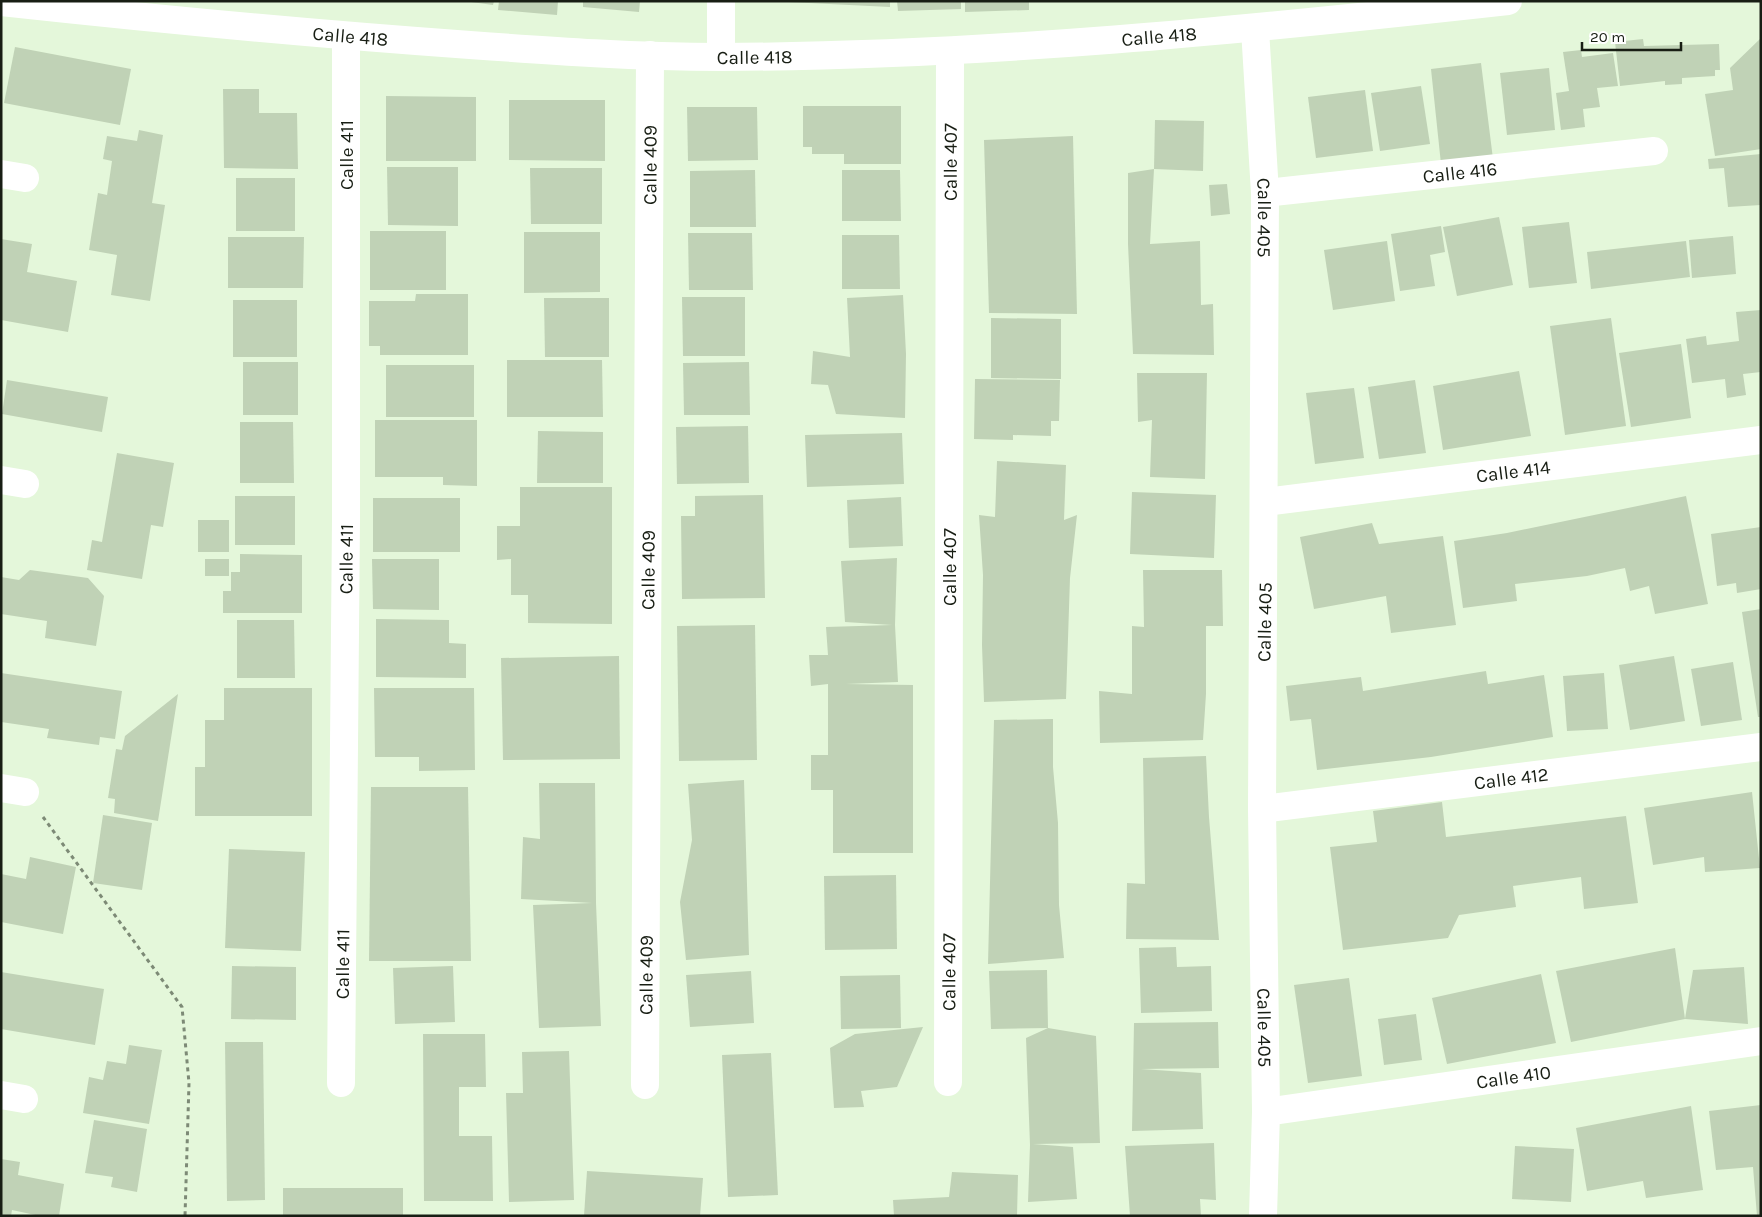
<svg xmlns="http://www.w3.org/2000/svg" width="1762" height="1217" font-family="Karla,sans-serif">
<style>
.building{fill:#c0d2b6}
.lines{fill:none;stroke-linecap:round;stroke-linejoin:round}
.path{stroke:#7d8a76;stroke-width:3;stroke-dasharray:4 4;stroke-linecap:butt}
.minor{stroke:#fff;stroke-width:28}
.labels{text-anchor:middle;stroke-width:5;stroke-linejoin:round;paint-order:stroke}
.street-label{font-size:19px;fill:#181e14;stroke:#fff}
</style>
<rect width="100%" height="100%" fill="#e4f7da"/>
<g class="building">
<path d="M464,1H494L493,5Z"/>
<path d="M499,1H558L557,15L498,10Z"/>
<path d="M583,1H640L639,12L583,7Z"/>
<path d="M768,1H890V7Z"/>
<path d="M897,1H961V9L898,11Z"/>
<path d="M965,1H1029V10L965,12Z"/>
<path d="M1761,38V149L1715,156L1705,94L1733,90L1730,68Z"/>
<path d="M1643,39L1644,46L1719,44L1720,70H1715V76L1682,78V84L1665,85V81L1620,86L1615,42Z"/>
<path d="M15,47L131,69L120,125L4,103Z"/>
<path d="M1581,50L1582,57L1613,53L1618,86L1597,88L1600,107L1583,109L1585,127L1561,130L1556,93L1569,91L1563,52Z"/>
<path d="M1481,63L1493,159L1441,164L1431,69Z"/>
<path d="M1549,68L1555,130L1507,135L1500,73Z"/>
<path d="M1421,86L1430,144L1380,151L1371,93Z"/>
<path d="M223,89H259V113H297L298,169L224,168Z"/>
<path d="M1365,90L1373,151L1316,158L1308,97Z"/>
<path d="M386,96L476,97V161H386Z"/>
<path d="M509,100H605V161L509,160Z"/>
<path d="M803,106H901V164H844V154H812V147H803Z"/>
<path d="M687,107H757L758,160L688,161Z"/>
<path d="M1155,120L1204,121L1203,171L1154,169Z"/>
<path d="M139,130L163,135L152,203L165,205L150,301L111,295L117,255L89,250L98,193L107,195L112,161L103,159L107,136L137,141Z"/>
<path d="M1073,136L1077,314L989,313L984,140Z"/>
<path d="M1761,154V205L1728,207L1724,168L1709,169L1708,159Z"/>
<path d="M387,167H458V226L388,225Z"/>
<path d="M530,168H602V224H531Z"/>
<path d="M1154,169L1150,244L1200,241L1201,305L1213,304L1214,355L1133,354L1128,244V173Z"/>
<path d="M755,170L756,227H690V171Z"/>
<path d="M842,170H900L901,221H842Z"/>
<rect x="236" y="178" width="59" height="53"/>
<path d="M1227,184L1230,214L1211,216L1209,185Z"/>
<path d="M1499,217L1513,285L1457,296L1443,227Z"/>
<path d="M1569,222L1577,283L1529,288L1522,227Z"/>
<path d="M1441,226L1445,252L1430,255L1435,286L1400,291L1391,234Z"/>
<rect x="370" y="231" width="76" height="59"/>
<path d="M524,232H600V292L524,293Z"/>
<path d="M688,233H752L753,290H689Z"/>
<path d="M842,235H899L900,289H842Z"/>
<path d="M1733,236L1736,274L1692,278L1689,240Z"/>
<path d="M228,237H304L303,288H228Z"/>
<path d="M1,239L32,244L27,272L77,281L68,332L1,320Z"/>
<path d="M1387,241L1395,301L1333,310L1324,250Z"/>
<path d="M1686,241L1690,277L1591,289L1587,252Z"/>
<path d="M416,294H468V355H380V346H369V301H415Z"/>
<path d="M903,295L906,354L905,418L836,414L828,385L811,384L813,351L850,357L847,298Z"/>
<path d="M682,297H745V356H683Z"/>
<path d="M544,298H609V357H545Z"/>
<rect x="233" y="300" width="64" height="57"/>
<path d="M1761,310V372L1743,374L1746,395L1727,398L1725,379L1692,383L1686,339L1706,336L1707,345L1739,341L1736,312Z"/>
<path d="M991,318L1061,319V379L991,378Z"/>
<path d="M1611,318L1626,426L1565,435L1550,326Z"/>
<path d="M1681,344L1691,418L1631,427L1619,353Z"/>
<path d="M507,360H602L603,417H507Z"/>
<rect x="243" y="362" width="55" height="53"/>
<path d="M749,362L750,415H684L683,363Z"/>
<rect x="386" y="365" width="88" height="52"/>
<path d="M1519,371L1531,436L1443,450L1433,386Z"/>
<path d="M1137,373H1207L1205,479L1150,477L1152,420L1138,422Z"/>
<path d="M975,379L1060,380L1059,421H1051V436L1013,435V440L974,439Z"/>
<path d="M7,380L108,397L102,432L2,414Z"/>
<path d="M1415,380L1426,453L1379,459L1368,387Z"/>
<path d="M1354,388L1364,458L1315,464L1306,393Z"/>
<path d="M375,420H477V486L443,485V477H375Z"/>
<path d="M240,422H293L294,483H240Z"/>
<path d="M748,426L749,483L677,484L676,427Z"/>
<path d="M538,431L603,432V483H537Z"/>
<path d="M902,433L904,484L807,487L805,435Z"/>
<path d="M117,453L174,463L163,527L151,525L142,579L87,570L92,540L102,542Z"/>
<path d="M997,461L1066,465L1064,520L1077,515L1070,578L1066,699L984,702L982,645L983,575L979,515L995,517Z"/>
<path d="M520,487H612V624L528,623V595H511V559L497,560V526H520Z"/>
<path d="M1132,492L1216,495L1214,558L1130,554Z"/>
<path d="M763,495L765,598L682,599L681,516H695V496Z"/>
<rect x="235" y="496" width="60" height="49"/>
<path d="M1686,496L1708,604L1655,614L1649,586L1630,591L1625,568L1587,576L1515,584L1517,601L1463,608L1454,541L1507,533Z"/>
<path d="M901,497L903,546L849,548L847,500Z"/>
<rect x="373" y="498" width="87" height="54"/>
<rect x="198" y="520" width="31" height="32"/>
<path d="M1372,523L1379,544L1443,536L1456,625L1391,633L1386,596L1314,609L1300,537Z"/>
<path d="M1761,527V589L1737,593L1736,583L1717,586L1711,534Z"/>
<path d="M240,554L302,555V613H223V591H231V572H240Z"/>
<path d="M897,558L895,625L898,682L846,684L913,685V853H833V790H811V755H828V684L811,686L809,655H828L826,627L892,625L845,622L841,561Z"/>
<rect x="205" y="559" width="24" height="17"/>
<path d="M372,559H439V610L373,609Z"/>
<path d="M30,570L88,578L104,596L96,646L45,638L47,621L1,614V577L19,580Z"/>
<path d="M1143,570H1222L1223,626H1206V694L1203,740L1100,743L1099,691L1132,694V626L1144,627Z"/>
<path d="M1761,609V717H1758L1742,612Z"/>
<path d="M376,619L449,620V643L466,644V678L376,677Z"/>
<path d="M237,620H294L295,678H237Z"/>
<path d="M755,625L757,760L679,761L677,626Z"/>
<path d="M619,656L620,759L503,760L501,658Z"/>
<path d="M1674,656L1685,721L1630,730L1619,665Z"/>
<path d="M1733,662L1742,720L1701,726L1691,669Z"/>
<path d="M1486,671L1488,684L1544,675L1553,737L1431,757L1317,770L1311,719L1290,721L1286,686L1361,677L1363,691Z"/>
<path d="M1,673L122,691L115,739L100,737L99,745L47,738L49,729L1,722Z"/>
<path d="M1604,673L1608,729L1567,731L1563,676Z"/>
<path d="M224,688H312V816H195V767H205V720H224Z"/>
<path d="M374,688H474L475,770L419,771V757H375Z"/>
<path d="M178,694L158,821L114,813L115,799L108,798L116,749L122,750L125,736Z"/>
<path d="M1053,719V767L1058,823L1059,905L1064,958L988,964L994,720Z"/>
<path d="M1206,756L1209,817L1219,940L1126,939L1127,883L1145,884L1143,758Z"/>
<path d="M744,780L749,955L686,960L680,902L692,840L688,784Z"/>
<path d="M539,783H595L596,903L601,1026L539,1028L533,905L592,903L521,899L523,837L540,839Z"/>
<path d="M371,787H468L471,961H369Z"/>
<path d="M1752,792L1760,868L1705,872L1704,857L1653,865L1644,808Z"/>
<path d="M1442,802L1446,837L1626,816L1638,903L1584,909L1581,877L1513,886L1516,907L1459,915L1448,938L1343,950L1330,847L1377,842L1373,811Z"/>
<path d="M103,815L152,823L142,890L93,883Z"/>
<path d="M229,849L305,852L301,951L225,948Z"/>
<path d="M30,857L76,867L63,934L1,922V874L26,879Z"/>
<path d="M896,875L897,949L825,950L824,876Z"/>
<path d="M1176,947L1177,967L1211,966L1212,1011L1141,1013L1139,948Z"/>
<path d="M1675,948L1685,1019L1571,1042L1556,971Z"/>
<path d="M232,966L296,967V1020L231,1019Z"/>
<path d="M453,966L455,1022L395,1024L393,968Z"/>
<path d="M1744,967L1748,1024L1685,1019L1693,970Z"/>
<path d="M1047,970L1048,1028L1096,1036L1100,1143L1033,1144L1073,1147L1077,1199L1028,1202L1030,1145L1026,1038L1048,1028L991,1029L989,971Z"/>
<path d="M751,971L754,1023L690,1027L686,975Z"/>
<path d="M1,972L104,989L95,1045L1,1029Z"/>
<path d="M1541,974L1556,1043L1447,1064L1432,998Z"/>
<path d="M900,975L901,1028L841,1029L840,976Z"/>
<path d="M1349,978L1362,1076L1308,1083L1294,985Z"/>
<path d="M1416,1014L1422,1060L1384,1065L1378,1019Z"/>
<path d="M1218,1022L1219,1068L1141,1069L1201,1073L1203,1129L1132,1131L1134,1023Z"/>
<path d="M923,1027L897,1087L861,1091L864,1107L834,1108L830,1048L855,1034Z"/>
<path d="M423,1034H485L486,1087H459V1136H492L493,1201H424Z"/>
<path d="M225,1042H263L265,1200L227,1201Z"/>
<path d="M129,1045L162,1050L149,1124L83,1113L89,1077L103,1080L107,1061L126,1064Z"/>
<path d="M569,1051L574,1200L509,1202L506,1093H523L522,1052Z"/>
<path d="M771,1053L778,1195L728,1197L722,1055Z"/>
<path d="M1761,1105V1216H1757L1753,1167L1716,1170L1709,1111Z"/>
<path d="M1691,1106L1703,1190L1646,1198L1643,1181L1587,1191L1576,1128Z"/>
<path d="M94,1120L147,1129L137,1192L111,1187L113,1177L85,1173Z"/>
<path d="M1214,1143L1216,1200L1200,1199L1201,1216H1130L1125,1146Z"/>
<path d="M1515,1146L1574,1149L1571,1202L1512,1199Z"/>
<path d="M1,1159L20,1162L18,1175L64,1184L59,1216H40L12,1210L11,1216H1Z"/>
<path d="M587,1171L703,1178L700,1216H584Z"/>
<path d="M952,1172L1018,1175L1017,1216H894L893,1200L949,1197Z"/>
<rect x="283" y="1188" width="120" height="28"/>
</g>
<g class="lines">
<path class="path" d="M43,817L182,1007L189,1083L185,1216"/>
<g class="minor">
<path id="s1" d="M1,2C157,19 314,34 470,45C553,51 637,57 721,57C984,56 1246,30 1508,1"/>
<path id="s2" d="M1255,29L1265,193L1262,809L1266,1112L1263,1216"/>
<path d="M721,57V1"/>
<path d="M1,174L25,178"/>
<path id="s3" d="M1265,193L1654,151"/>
<path d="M1,480L25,484"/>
<path id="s4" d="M1265,502L1761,440"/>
<path d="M1,788L25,792"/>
<path id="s5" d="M1262,809L1761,747"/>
<path id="s6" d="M948,1082L950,52"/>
<path id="s7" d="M341,1083L346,519V37"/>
<path id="s8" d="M645,1085L650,55"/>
<path d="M1,1095L24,1099"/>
<path id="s9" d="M1266,1112L1761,1041"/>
</g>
</g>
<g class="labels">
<g class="street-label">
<text dy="7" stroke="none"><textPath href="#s1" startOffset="351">Calle 418</textPath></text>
<text dy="7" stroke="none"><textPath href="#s1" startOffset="1161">Calle 418</textPath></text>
<text dy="7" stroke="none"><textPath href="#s1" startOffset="756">Calle 418</textPath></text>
<text transform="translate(346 155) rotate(-90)" y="7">Calle 411</text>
<text dy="7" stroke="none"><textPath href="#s6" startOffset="920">Calle 407</textPath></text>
<text dy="7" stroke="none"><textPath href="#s8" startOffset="920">Calle 409</textPath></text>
<text dy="7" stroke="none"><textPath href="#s3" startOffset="196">Calle 416</textPath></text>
<text dy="7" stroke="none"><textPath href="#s2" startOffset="189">Calle 405</textPath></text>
<text dy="7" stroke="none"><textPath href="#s4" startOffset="250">Calle 414</textPath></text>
<text dy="7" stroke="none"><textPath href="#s7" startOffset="524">Calle 411</textPath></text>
<text dy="7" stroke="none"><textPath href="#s6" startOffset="515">Calle 407</textPath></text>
<text dy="7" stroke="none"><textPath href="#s8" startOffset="515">Calle 409</textPath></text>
<text transform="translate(1264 622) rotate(-89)" y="7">Calle 405</text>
<text dy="7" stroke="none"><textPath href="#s5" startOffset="251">Calle 412</textPath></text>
<text dy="7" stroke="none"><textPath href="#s7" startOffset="119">Calle 411</textPath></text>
<text dy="7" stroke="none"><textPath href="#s6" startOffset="110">Calle 407</textPath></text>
<text dy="7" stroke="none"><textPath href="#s8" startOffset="110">Calle 409</textPath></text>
<text dy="7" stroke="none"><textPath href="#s2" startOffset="999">Calle 405</textPath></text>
<text dy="7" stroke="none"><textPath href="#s9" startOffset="250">Calle 410</textPath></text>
</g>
</g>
<rect width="1762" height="1217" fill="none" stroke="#181e14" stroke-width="5"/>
<path d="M1582 42v8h99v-8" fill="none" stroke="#181e14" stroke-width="2.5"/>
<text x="1590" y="42" font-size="15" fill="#181e14" stroke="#ffffff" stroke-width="4" paint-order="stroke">20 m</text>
</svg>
